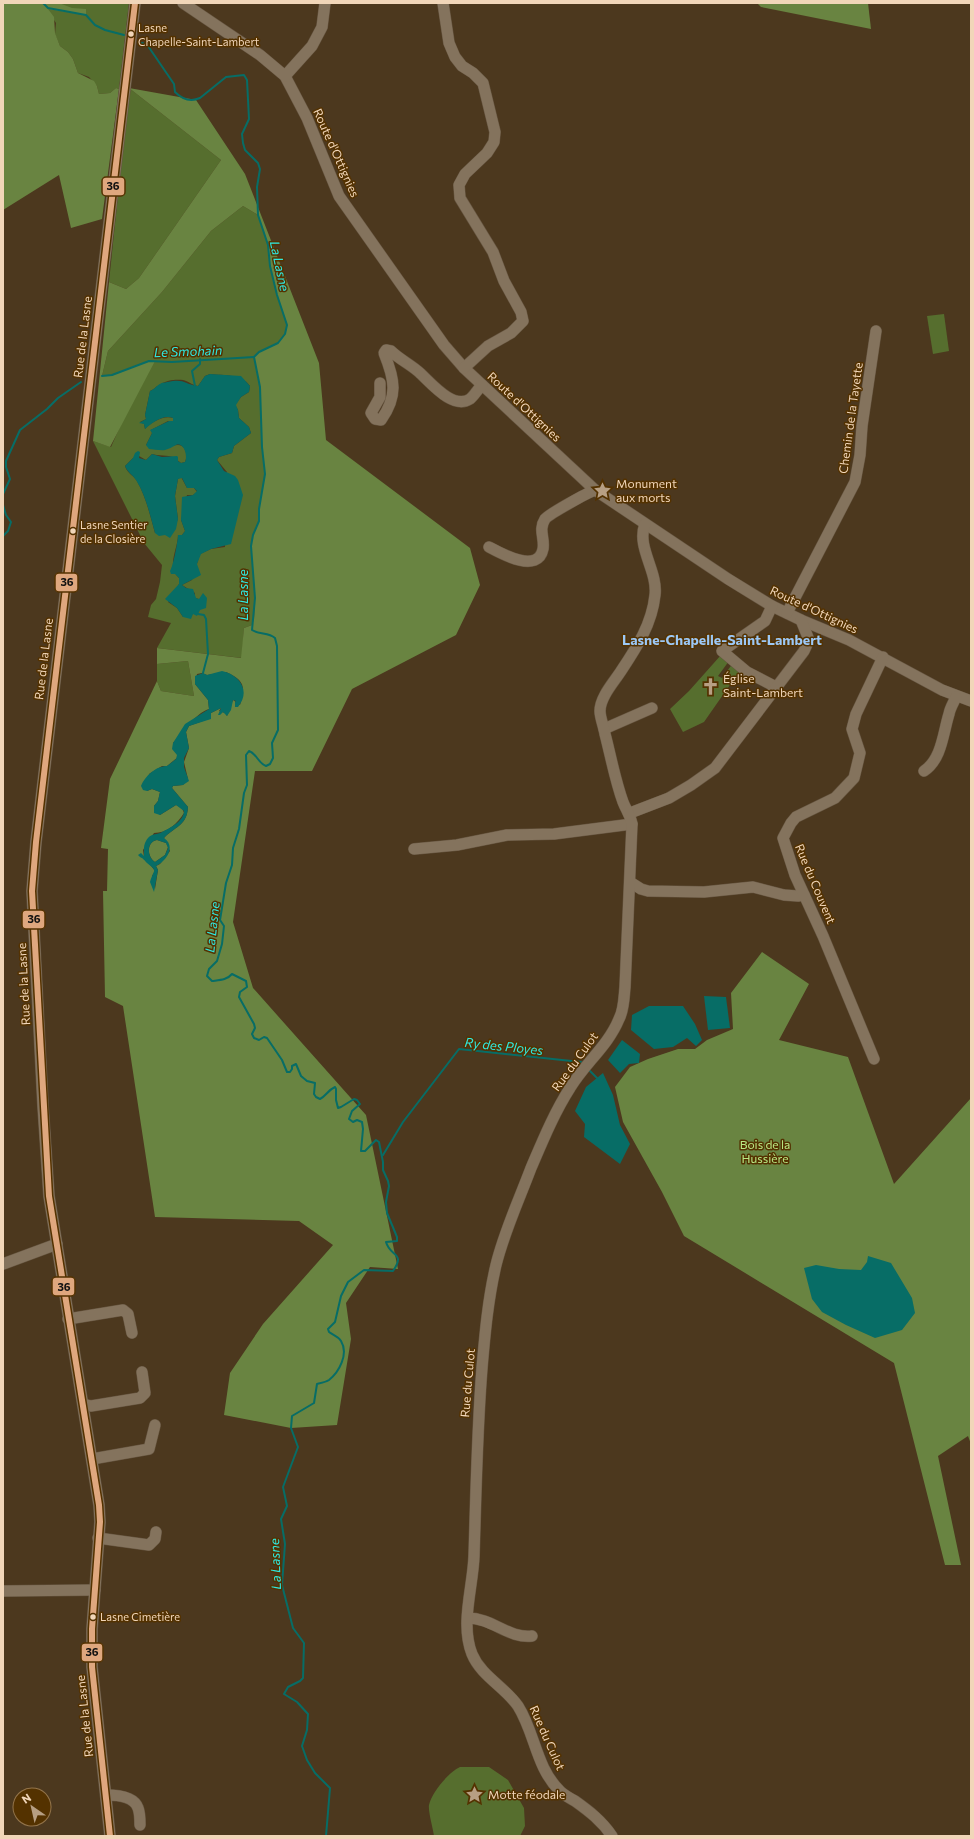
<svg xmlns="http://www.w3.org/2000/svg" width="974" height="1839" font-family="Commissioner,sans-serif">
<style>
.green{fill:#566e2e;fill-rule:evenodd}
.forest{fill:#698441;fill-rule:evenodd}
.water{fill:#076d66;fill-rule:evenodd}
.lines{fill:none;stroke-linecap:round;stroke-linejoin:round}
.stream{stroke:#076d66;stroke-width:2}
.minor-casing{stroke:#665540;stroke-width:12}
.minor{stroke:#84735d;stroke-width:11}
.bus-1-casing{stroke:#543200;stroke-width:9}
.bus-1{stroke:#dfa77e;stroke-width:6}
.bus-dot{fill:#f1d6b9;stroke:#543200;stroke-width:1.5}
.labels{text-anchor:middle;stroke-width:3;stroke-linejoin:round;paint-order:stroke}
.bus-label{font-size:11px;fill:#f1d6b9;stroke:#543200;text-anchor:start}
.street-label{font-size:12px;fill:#f1d6b9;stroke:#543200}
.poi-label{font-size:12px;fill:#f1d6b9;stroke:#543200;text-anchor:start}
.park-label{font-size:12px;fill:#b9e984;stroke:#543200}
.water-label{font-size:13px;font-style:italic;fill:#30e8df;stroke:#543200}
.quarter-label{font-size:14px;font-weight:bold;fill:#9cc8f6;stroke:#543200}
.line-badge{stroke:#543200;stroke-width:1.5}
.pale-badge-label{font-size:11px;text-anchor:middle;font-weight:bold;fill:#111}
</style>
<rect width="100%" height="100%" fill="#4c381e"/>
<g class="green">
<path d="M43,3H129L119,89L116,88L110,93L99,94L97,86L89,77L78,73L73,59L68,52L60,46L55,34L56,23Z"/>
<path d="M129,88L221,160L139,278L126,289L109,282Z"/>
<path d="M243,206L258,215L268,245L270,266L277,295L287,325L285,334L278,343L259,352L254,357L260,387L262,447L265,474L259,509V521L253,535L251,546L255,598L254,619L252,625L244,628L242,658L157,648L171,623L148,617L151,605L156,599L160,582L162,565L144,543L93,441L111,447L149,361L112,375L102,376L108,351L162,292L211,231ZM210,374C224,376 241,373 250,386L249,392L241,397L235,405L238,410L239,418L249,427L251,433L234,446L232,453L219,457L217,460L227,472L225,547L211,549L200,554L192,580L182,585L195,593V598L199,599L193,614L183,617L177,608L168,602L179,584V578C166,566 178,549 178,535H182L185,531L181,520L187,495H193L197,492L194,488H187L181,477L178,479L175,496L178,519L172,533H155C150,515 146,497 137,481C133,475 127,473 125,466L133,458L139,456L146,460L152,454C157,456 169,455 173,457C175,458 178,461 181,463L185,462C188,456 186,445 178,445C174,445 170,447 165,447C159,447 153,446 146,445L152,433L151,430L168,421H174L173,418C164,415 151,422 145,429L144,424L140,422L146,419L145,415L150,391C155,389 156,386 161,384C166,380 177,379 183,380C188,381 192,385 198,386L205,376Z"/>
<path d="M944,314L949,351L933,354L927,316Z"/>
<path d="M721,655L729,661L718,676L722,678L733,663L741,669L704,722L683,732L670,709L689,691Z"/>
<path d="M188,661L194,696L161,691L157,681V664Z"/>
<path d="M460,1767H489L508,1780L524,1808L525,1826L520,1836H434C433,1828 428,1811 429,1805C432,1792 449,1772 460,1767Z"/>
</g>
<g class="forest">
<path d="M3,3H59L72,8L86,9V15L48,9L54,17L55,33L60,46L68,52L73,59L78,73L94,81L97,86L99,94L110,93L116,88L119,89L102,219L71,228L59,175L3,210Z"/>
<path d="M757,3H868L871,29L761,7Z"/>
<path d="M129,88L196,100L245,174L319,363L326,440L470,548L480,585L456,635L352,689L312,771H255L233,922L253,988L366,1115L398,1269L370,1267L346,1303L351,1339L337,1425L291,1428L224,1415L230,1373L263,1324L333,1245L299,1221L155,1217L123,1006L105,997L103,891H107L108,849L101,848L110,779L157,681L161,691L194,696L188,661L157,664V648L241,658L244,628L252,625L254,619L255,598L251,546L253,535L259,521V509L265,474L262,447L260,387L254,357L259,352L278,343L285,334L287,325L277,295L270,266L268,245L258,215L243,206L211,231L162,292L108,351L102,376L112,375L149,361H155L110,447L93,441L109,282L126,289L139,278L221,160ZM226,672C244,680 246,686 240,705L233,700L227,716L225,713L219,711L221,708L211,713V718L189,726L186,732L189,748L184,762L188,779L183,785L173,786L172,788L188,807C187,826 174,827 164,838L170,851L160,864L156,866L158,870L155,889L152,876L155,871L144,857L143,850L154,833C167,833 177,824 184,813L182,808L176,805L160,815L154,806L158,801L160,792L152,789L147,791L149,774L162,766H167L178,757L173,743C184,732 194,714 209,709L208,700L195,684L197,674L202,673L207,675Z"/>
<path d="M157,840L166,843L168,847L165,855L155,862C147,857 146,842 157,840Z"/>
<path d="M762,952L809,984L779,1040L848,1057L894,1184L971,1098V1444L968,1436L938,1456L961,1565H945L894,1363L684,1236L662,1192L623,1122L615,1087L630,1067L648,1059L678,1049H695L707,1040L733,1029L731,993Z"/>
</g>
<g class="water">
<path d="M210,374L241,376L250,386L249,392L241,397L236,405L238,410L239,418L249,427L251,433L234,446L232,453L219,457L217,460L224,471L235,476L238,480L243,495L231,544L211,549L201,554L197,564L201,575L182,585L186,588L193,589L196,598L199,599L203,593L207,598L206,608L200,610L197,616L193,614L191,619L183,617L177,608L165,599L179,584V578L175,574H171L170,571C173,567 178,541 178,535H182L185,531L181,520L182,497L193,495L197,491L194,488H187L182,478L178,479L175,496L178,519L176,529L170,538L165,535L159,536L155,533C150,515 146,496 136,480C133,475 127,472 125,466L133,458L135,453L138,451L140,452L139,458L146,460L152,454L162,457L177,456L178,457V461L181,463L185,462C188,456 184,442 176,445C172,447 169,449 165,450C161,451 153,449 149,449L146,445L152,433L150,430L169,421H173V418C163,414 152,423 145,429L144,424L139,423L146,419L145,415L150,391C155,389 156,386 160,384C162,382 165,383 167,382C185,378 183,384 198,386L205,376Z"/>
<path d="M222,671C240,675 251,691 238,707H235V702L236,701L233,700L231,710L227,716L223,712L220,715H218L221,708L211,713V719L189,726L186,732L189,748L184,758V767L189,781L183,785L173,786L172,788L188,807C187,826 174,827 164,838C176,846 167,861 156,866L158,870L154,892L150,882C154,868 158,872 147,863C144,860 144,859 140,857L138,855L141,853L144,856C144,849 143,844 148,838C152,833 157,835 162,832C170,828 184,821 184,811L176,805L160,815L154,813V806L158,801L160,792L152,789L147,791L143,790L141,786C145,776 156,766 167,766L176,759L177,755L172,749L173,743L185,724L209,709L208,700L195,684V676L203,673L207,675ZM157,840L166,843L168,848L165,855L155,862C147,857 146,842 157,840Z"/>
<path d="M704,996L726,997L730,1028L708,1030Z"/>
<path d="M649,1006H683L695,1024L702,1040L696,1046L687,1038L673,1047L654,1049L631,1030L632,1015Z"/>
<path d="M622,1040L640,1054L639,1063L629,1064L620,1073L608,1060Z"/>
<path d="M603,1073L613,1095L620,1125L630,1144L620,1164L584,1137L585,1124L575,1111L586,1087Z"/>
<path d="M868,1256L891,1263L912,1298L915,1313L902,1330L875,1338L846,1325L822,1312L812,1299L804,1268L816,1265L839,1269L861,1270L867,1262Z"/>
</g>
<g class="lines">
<g class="stream">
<path d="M43,3L48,8L86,15L95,25L105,30L124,35"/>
<path d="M142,43L148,46L174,84L175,92C182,99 191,102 200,98L226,77L244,75L247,80L249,119L242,134L243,143L245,150L258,163L260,169L257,187L258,215L268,245L270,266L277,295L287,325L285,334L278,343L259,352L254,357L260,387L262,447L265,474L259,509V521L253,535L251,546L255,598L252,630C260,635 268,632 275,638L277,646L278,730L272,743L273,758L270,764L266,766C258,763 257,754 249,751L246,755L247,785L244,793L239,829L233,848L232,865L226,883L220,920L224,926L222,944L217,961L209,969L207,976L212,981C220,980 227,980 232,974L246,981L247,987L240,992L239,997L254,1024L255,1028L252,1034L254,1038L259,1040L264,1037L267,1038L282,1060L287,1072H290L292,1069V1066L296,1064L301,1076L307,1081L315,1083L314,1094L316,1097L320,1099C326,1096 328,1090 335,1087L336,1089V1100L338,1108L341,1107L354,1099L357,1100L360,1104L352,1111L349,1119L353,1122L357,1120L362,1122L363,1129L361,1151H365L376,1140L379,1142L383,1162V1170L388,1181L389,1186L386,1202L387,1213L397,1237V1241L386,1242C390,1257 406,1252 393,1271L364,1270L348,1282L341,1296L335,1322L328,1329L329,1332C333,1335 338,1336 341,1341C349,1354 339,1372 329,1380C326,1382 321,1383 317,1384L314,1403L292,1416L291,1428L298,1447L283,1487L287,1506L281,1519L285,1544L282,1585L293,1628L304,1643L303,1678L300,1681L288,1687L284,1694L297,1702L308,1714L307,1730L302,1746L307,1760L315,1773L330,1788L326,1836"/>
<path d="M102,376L112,375L149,361L172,362L254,357"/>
<path d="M195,386L192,371L200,364V359"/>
<path d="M3,494L10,479L6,467V461L20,430L47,409L58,398L81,382"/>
<path d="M3,505L6,515L11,522L8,531L3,536"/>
<path d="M198,614L204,615L206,619L208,654L203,673"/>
<path d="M590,1071L597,1078"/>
<path d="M383,1155L403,1122L459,1049L581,1062L583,1064"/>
</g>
<defs>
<g id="minor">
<path d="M183,3L260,55L285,76L307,118L339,196L444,345L464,368L595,490L728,579L772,606L801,620L849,640L942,690L971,701"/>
<path d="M443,3L449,43L455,57L462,66L473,73L483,83L495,132L494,142L487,153L465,174L459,185L460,198L493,252L504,281L521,312L523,321L511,333L488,346L464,368"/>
<path d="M285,76L312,46L322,27L325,3"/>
<path d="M380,383V397L371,413L375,419L381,420C398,396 395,380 384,353L386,350L391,351C400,360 412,365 421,374C431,383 453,410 470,399C474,396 478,389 482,385"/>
<path d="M489,547C502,554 538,574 543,549C545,538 538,530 545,519C549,514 587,493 595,490"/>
<path d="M772,606L765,621L722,651L747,672L776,687"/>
<path d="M787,613L855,482L860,455L862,426L876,331"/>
<path d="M604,729L652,708"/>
<path d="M924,771C942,759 943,733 949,714C950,708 954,702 956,697"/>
<path d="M630,813L669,798L691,785L715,768L804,651L809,640L801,620"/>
<path d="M414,849L457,845L507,835L554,834L632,824"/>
<path d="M630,882L641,889L648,891L704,892L753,887L784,895L798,896L804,895"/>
<path d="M874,1059L823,936L795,875L783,838L791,823L796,817L835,798L854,778L860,753L852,729L856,714L883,657"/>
<path d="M3,1264L57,1244"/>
<path d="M68,1319L123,1310L128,1314L132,1333"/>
<path d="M83,1404L91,1406L140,1398L145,1393L142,1372"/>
<path d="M92,1459L149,1449L155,1425"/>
<path d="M98,1538L149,1545L155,1539L156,1532"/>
<path d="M3,1591L95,1590"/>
<path d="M468,1618C492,1618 509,1639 532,1636"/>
<path d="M106,1795C116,1795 134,1796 138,1808C140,1813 140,1819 140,1825"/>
<path d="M110,1836L92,1667V1629L100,1522L99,1505L49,1196L43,1106L32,891L36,842L135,3"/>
<path d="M612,1836C602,1821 589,1811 575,1801C570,1798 563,1795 559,1790C536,1767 535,1733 518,1706C505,1687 481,1676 472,1654C460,1624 473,1587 474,1556C476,1493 477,1431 482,1368C485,1333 488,1299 496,1265C504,1232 519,1200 531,1168C543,1140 554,1113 570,1088C585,1063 608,1046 619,1019C624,1010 624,997 625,987L632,824C630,814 626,810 623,802C615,780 611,757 605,734C604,727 600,718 600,711C600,697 614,682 621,671C637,647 652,624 655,595C658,571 636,547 645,524"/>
</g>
</defs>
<use href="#minor" class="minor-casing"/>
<use href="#minor" class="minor"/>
<defs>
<path id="bus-1" d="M110,1836L92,1667V1629L100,1522L99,1505L49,1196L32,891L36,842L135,3"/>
</defs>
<use href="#bus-1" class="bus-1-casing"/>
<use href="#bus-1" class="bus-1"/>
</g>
<defs>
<symbol id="sight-bare" viewBox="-9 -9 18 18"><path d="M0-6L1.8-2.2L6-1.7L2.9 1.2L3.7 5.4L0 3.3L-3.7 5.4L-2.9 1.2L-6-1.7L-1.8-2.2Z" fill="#b79f83" stroke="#543200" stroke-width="2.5" paint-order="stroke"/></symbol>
<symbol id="church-bare" viewBox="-9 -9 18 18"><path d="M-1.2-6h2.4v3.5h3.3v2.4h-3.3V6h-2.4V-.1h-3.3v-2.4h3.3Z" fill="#b79f83" stroke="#543200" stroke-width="2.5" paint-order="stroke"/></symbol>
</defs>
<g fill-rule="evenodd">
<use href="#sight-bare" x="590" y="478" width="25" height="25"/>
<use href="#church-bare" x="698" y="674" width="25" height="25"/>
<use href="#sight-bare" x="462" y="1782" width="25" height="25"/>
</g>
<g class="bus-dot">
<circle cx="131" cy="34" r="3.5"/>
<circle cx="73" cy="531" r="3.5"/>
<circle cx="93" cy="1617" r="3.5"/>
</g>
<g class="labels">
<g class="bus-label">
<text x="138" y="32">Lasne<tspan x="138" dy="14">Chapelle-Saint-Lambert</tspan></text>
<text x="80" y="529">Lasne Sentier<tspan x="80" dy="14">de la Closière</tspan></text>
<text x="100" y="1621">Lasne Cimetière</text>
</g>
<g class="street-label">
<text transform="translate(336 153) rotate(66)" y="4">Route d'Ottignies</text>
<text transform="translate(83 337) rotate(-83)" y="4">Rue de la Lasne</text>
<text transform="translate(524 407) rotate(43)" y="4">Route d'Ottignies</text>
<text transform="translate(851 418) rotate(-82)" y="4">Chemin de la Tayette</text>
<text transform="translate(814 610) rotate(25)" y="4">Route d'Ottignies</text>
<text transform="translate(44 659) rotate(-83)" y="4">Rue de la Lasne</text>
<text transform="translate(815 884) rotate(67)" y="4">Rue du Couvent</text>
<text transform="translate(24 984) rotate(-93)" y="4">Rue de la Lasne</text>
<text transform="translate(575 1062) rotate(-54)" y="4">Rue du Culot</text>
<text transform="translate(468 1383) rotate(-85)" y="4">Rue du Culot</text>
<text transform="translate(85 1716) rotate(-96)" y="4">Rue de la Lasne</text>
<text transform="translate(547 1738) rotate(66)" y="4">Rue du Culot</text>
</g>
<g class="poi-label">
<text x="616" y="488">Monument<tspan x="616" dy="14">aux morts</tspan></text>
<text x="723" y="683">Église<tspan x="723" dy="14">Saint-Lambert</tspan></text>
<text x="488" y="1799">Motte féodale</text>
</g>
<g class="park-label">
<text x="765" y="1149">Bois de la<tspan x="765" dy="14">Hussière</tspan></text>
</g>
<g class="water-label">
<text transform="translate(280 266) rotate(78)" y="5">La Lasne</text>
<text transform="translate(188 351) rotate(-2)" y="5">Le Smohain</text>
<text transform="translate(243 595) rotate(-90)" y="5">La Lasne</text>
<text transform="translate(212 927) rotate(-84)" y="5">La Lasne</text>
<text transform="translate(504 1046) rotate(6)" y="5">Ry des Ployes</text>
<text transform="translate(275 1564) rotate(-92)" y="5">La Lasne</text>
</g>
<g class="quarter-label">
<text x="722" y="645">Lasne-Chapelle-Saint-Lambert</text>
</g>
</g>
<g class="line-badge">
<rect x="102" y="177" width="23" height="19" rx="4" fill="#dfa77e"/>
<rect x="55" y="573" width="23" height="19" rx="4" fill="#dfa77e"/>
<rect x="22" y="910" width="23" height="19" rx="4" fill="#dfa77e"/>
<rect x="52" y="1277" width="23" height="19" rx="4" fill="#dfa77e"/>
<rect x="81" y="1643" width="22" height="19" rx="4" fill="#dfa77e"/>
</g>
<g class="pale-badge-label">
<text x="113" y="190">36</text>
<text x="67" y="586">36</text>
<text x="34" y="923">36</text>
<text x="64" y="1291">36</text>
<text x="92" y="1656">36</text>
</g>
<rect width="974" height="1839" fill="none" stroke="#f1d6b9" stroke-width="8"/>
<g transform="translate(32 1807) rotate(326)"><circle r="19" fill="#543200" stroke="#93744a"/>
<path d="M0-3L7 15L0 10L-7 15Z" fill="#b79f83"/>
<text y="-6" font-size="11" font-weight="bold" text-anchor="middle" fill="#f1d6b9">N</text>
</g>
</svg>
